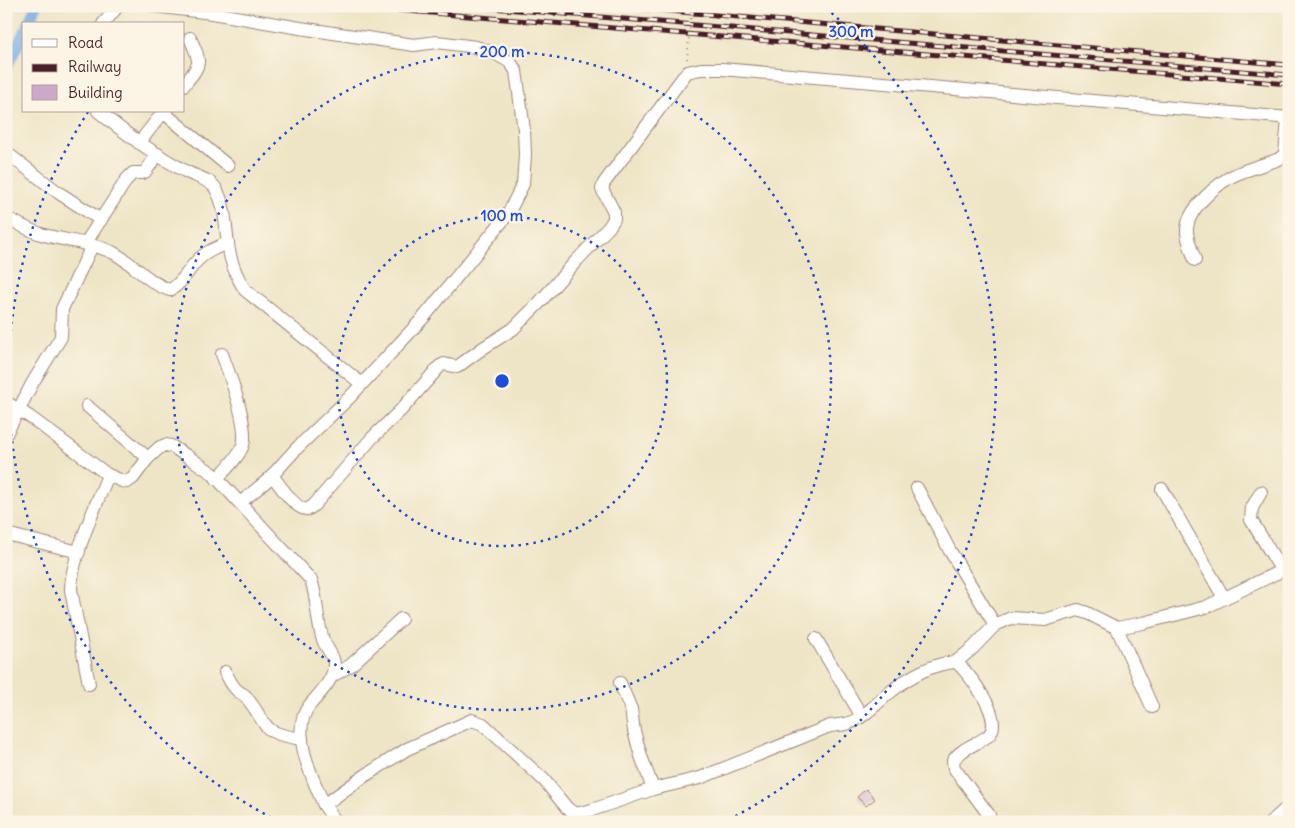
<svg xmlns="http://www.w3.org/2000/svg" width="1295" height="828" font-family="Delius,sans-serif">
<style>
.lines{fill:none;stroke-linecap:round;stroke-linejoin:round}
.canal{stroke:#7aade6;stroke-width:11}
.building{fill:#cca9cb}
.minor-casing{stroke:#9c8278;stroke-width:14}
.path{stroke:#9c8278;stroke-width:2;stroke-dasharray:1 4;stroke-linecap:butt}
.minor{stroke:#fff;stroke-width:12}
.rail-casing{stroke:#4a1f2b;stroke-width:5}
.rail{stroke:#fcf5e5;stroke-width:3;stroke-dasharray:9;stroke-linecap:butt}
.ring{fill:none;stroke:#1d4ed8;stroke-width:2.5;stroke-dasharray:2.5 5}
.centre{fill:#1d4ed8;stroke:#fcf5e5;stroke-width:2.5}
.ring-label{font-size:15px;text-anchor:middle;font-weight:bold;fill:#1d4ed8;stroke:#fcf5e5;stroke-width:4.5;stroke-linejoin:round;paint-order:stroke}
</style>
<rect width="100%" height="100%" fill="#fcf5e5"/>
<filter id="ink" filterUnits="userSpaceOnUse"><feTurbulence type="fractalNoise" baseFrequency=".02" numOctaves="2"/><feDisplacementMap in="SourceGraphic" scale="10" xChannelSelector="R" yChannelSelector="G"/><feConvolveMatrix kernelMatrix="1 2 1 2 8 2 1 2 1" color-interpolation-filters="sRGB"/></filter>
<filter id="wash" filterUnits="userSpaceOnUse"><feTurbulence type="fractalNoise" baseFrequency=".0096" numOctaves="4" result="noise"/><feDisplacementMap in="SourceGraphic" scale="20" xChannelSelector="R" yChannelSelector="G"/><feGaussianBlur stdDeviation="1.12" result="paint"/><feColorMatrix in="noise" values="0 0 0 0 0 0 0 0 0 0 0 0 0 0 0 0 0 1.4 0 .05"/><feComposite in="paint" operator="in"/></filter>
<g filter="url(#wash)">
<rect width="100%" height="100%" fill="#eee5c6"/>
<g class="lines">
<g class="canal">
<path d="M28,24L36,6"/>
<path d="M6,69L24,32"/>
</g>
</g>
<g id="blocks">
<path class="building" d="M866,789L875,799L866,806L857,797Z"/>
</g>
</g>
<g filter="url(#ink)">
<use href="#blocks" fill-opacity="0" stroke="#9c8278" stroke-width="1"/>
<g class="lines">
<defs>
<g id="minor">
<path d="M154,6L212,13L300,28L414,45L437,42L476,47L494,53L510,62L516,71L524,130L525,155L523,184L508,214L424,317L349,398L296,449L269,479L240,503"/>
<path d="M103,24L118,6"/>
<path d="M184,85C201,64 202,64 190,38"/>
<path d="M98,111C126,134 155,155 187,172C196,177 210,179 216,189C226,207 225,224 228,244C230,261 236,276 245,290L362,384"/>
<path d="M163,112L228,166"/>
<path d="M139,143L164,111"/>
<path d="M8,154L59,193L101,220"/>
<path d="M6,226L13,221C22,226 31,231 41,234C64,241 90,242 112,252C132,262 148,283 170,290C181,284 186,274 194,264C203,253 215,248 228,243"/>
<path d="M85,244L127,179L133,173H142L145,172L158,154"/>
<path d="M1195,260C1192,251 1187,240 1187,231C1186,209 1221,180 1239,173C1252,168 1266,164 1279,159L1285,154L1288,118"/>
<path d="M6,402L30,417L108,475L122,481L127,482L133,478L148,458L160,447L165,445L171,446L187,456L212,473L311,580C318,599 316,620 323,640C327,650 335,656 334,668C332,682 318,695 309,706C289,732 313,779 324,805L363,777L407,749L472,720L483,724L544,780L567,808L575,814L592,810L653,789L700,778L830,726C836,725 843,725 849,723C866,717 879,700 893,690C910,676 934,663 956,662C969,673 1006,720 988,736C976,745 961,748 953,761L954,768L989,815L982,822"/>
<path d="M87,406L148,458"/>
<path d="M6,434L33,382L61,337L62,309L92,246"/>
<path d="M272,475C278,483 297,512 308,509C311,508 313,506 315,504L372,438L401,410L440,366L444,364L457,367L483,348L513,329L539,303L577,260L609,227L614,219V212L602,189L604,183L687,72L701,69H722L1289,118"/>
<path d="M217,479C226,469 238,458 243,445C249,426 229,373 222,354"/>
<path d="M917,488L950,551L995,625"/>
<path d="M1162,489L1224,598"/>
<path d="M1261,492L1252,508L1251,520L1282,571"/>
<path d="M6,534L79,552"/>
<path d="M1117,628L1152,707"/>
<path d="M816,639L861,715"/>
<path d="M956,662L973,648L995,625L1011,618L1045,620L1078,610L1087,613L1117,628L1143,623L1206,607L1289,567"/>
<path d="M225,672C229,678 232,687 238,691C241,694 245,694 247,698C271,728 258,732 302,739"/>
<path d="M332,676L351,665L401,619"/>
<path d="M620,683L631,709L634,731L641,756L653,789"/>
<path d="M89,684L71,590C71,558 96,506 108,475"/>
<path d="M324,805L336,822"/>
<path d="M1271,822L1289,806"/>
</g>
</defs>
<use href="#minor" class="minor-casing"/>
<path class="path" d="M687,59L692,6"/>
<use href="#minor" class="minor"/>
<defs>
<g id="rail">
<path d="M347,6L1289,84"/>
<path d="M468,6L1289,75"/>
<path d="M613,6L1289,65"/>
</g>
</defs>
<use href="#rail" class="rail-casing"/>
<use href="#rail" class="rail"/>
</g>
</g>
<g class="ring">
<circle cx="502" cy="381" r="165"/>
<circle cx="502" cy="381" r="329"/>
<path d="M278 821A494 494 0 0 1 88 112M826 8A494 494 0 0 1 726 821"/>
</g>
<circle cx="502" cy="381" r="8" class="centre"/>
<g class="ring-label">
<text x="851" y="37">300 m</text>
<text x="502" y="57">200 m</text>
<text x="502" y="221">100 m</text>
</g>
<rect width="1295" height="828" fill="none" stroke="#fcf5e5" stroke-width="25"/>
<rect x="22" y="22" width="162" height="90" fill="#fcf5e5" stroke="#b59f9b"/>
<rect x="32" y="39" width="25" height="8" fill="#ffffff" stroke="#b59f9b"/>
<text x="68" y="48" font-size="15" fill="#4a1f2b">Road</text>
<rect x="32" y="64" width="25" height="8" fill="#4a1f2b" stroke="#b59f9b"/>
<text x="68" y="72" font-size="15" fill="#4a1f2b">Railway</text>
<rect x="32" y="85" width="25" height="15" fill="#cca9cb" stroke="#b59f9b"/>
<text x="68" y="98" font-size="15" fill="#4a1f2b">Building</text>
</svg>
